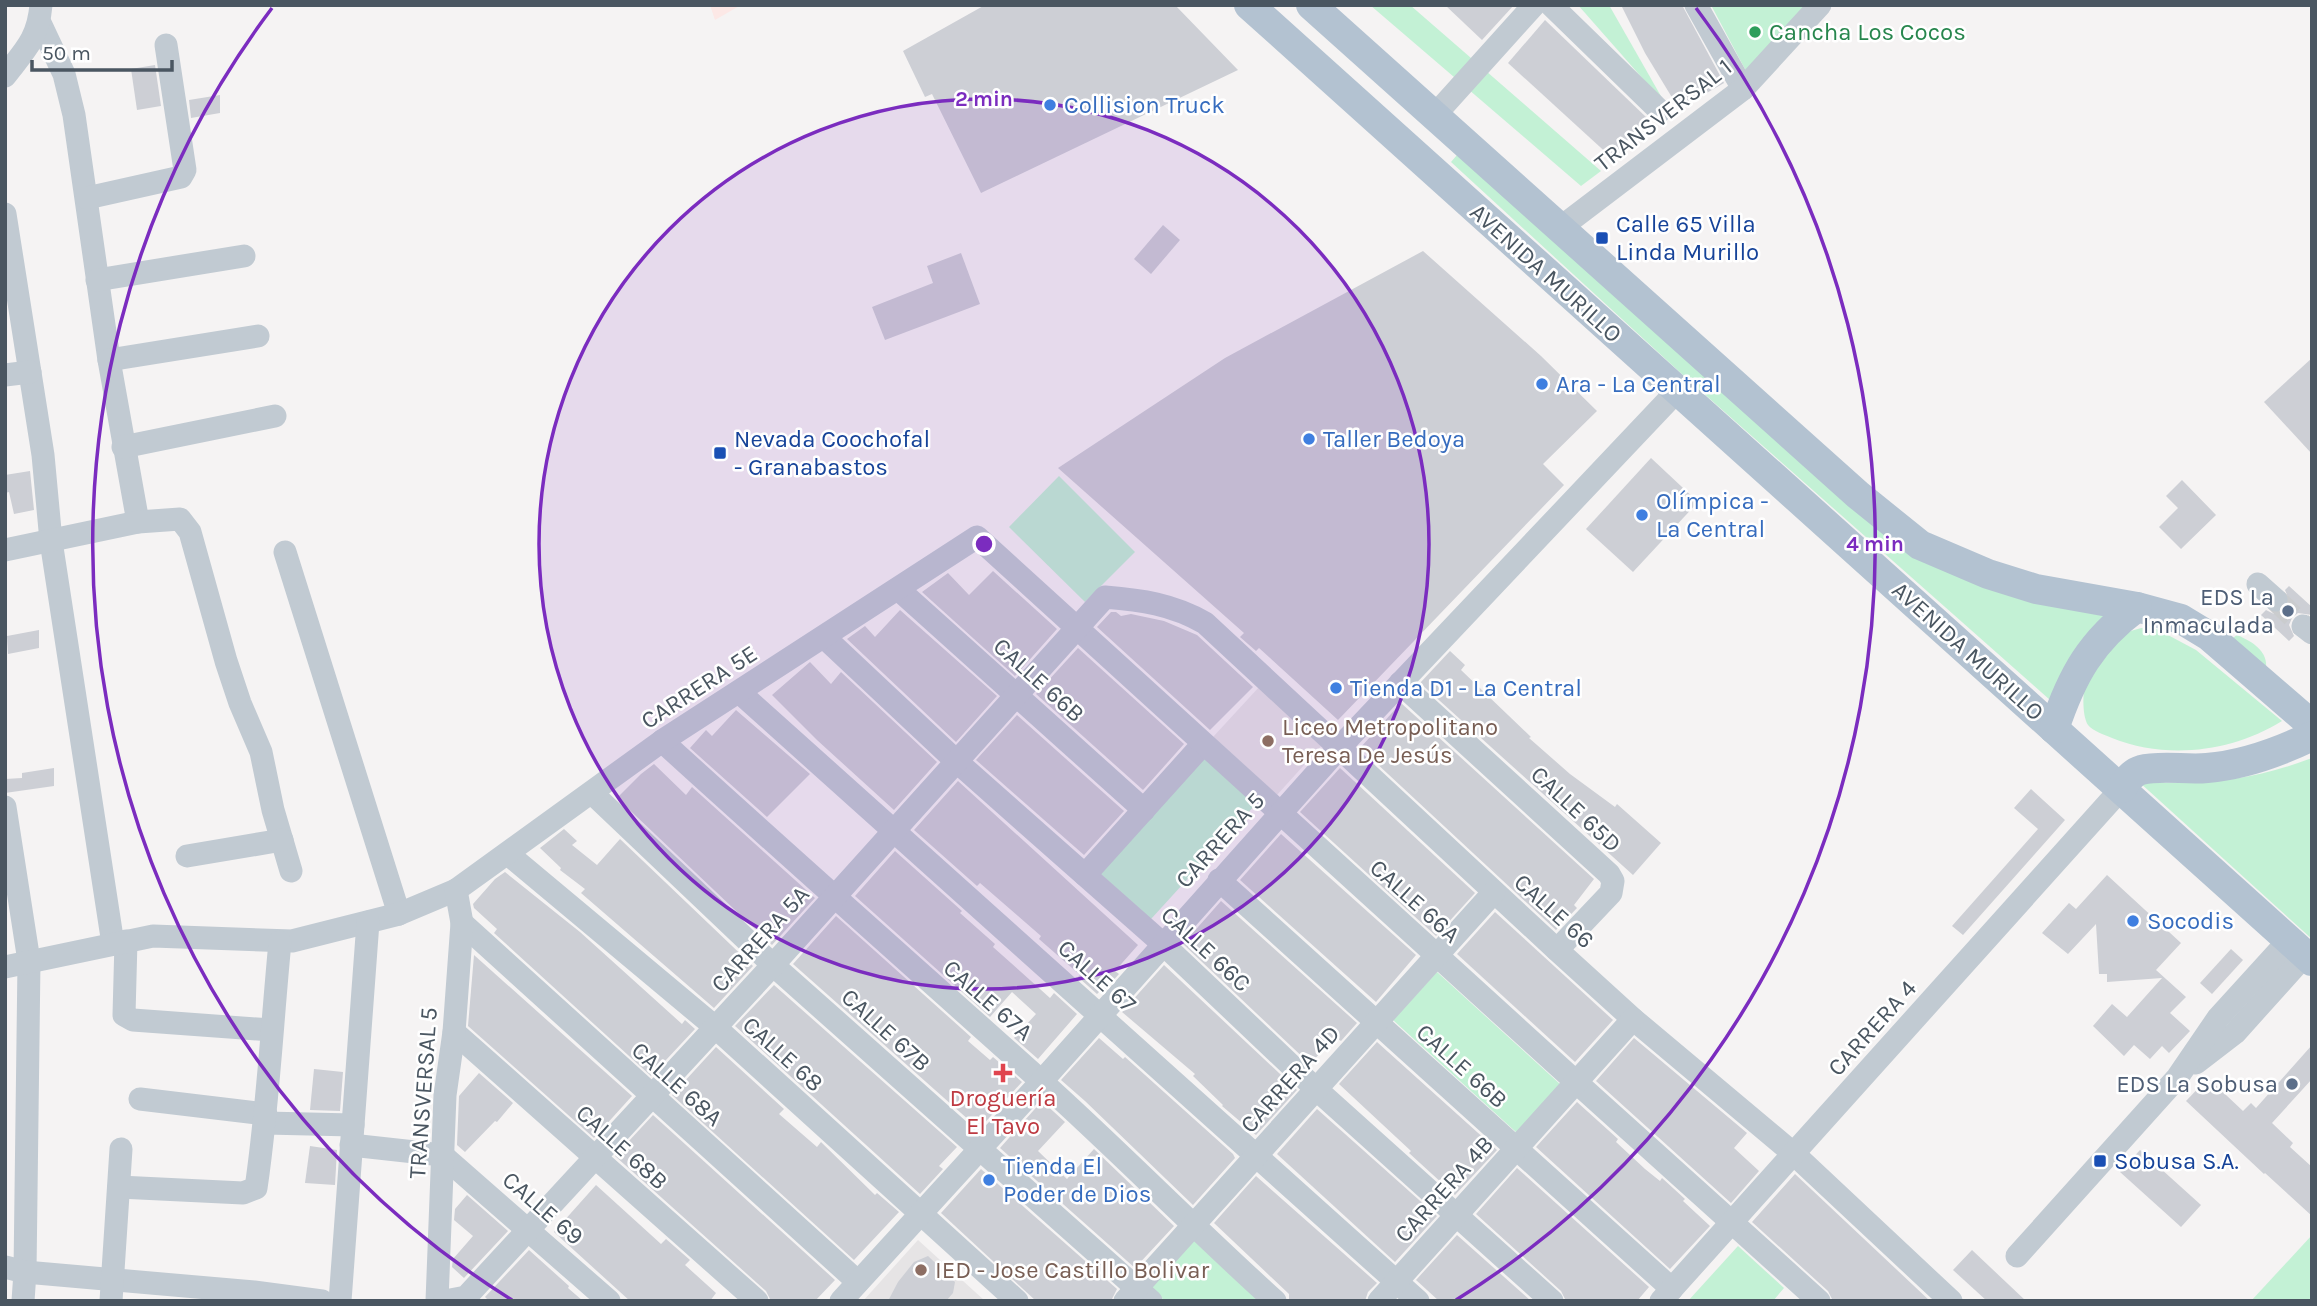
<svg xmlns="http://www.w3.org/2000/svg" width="2317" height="1306" font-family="Karla,sans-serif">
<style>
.education{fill:#e6e4e5}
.medical{fill:#fce8e6}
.green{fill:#c3f1d5}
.building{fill:#cdcfd5}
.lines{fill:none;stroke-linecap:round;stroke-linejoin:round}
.minor-tunnel{stroke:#caccce;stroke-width:23;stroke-dasharray:23 11;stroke-linecap:butt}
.minor{stroke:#c1cad2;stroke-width:23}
.major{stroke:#b3c2d1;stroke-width:30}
.ring{fill:none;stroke:#7b2cbf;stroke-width:3.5}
.leisure-dot{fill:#2e9e5b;stroke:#fff;stroke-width:2.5}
.shop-dot{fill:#3f7fe0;stroke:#fff;stroke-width:2.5}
.transit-dot{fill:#1a4fb4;stroke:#fff;stroke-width:2.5}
.service-dot{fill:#5c6f8a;stroke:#fff;stroke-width:2.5}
.education-dot{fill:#8d6e63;stroke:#fff;stroke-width:2.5}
.health-dot{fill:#e0444e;stroke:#fff;stroke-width:2.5}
.labels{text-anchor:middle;stroke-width:5;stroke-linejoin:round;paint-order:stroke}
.leisure-label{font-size:24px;fill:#27864d;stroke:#fff;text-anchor:start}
.shop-label{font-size:24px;fill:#366cbe;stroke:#fff;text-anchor:start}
.street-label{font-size:24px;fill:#4a5661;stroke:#fff}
.transit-label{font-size:24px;fill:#164399;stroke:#fff;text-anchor:start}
.service-label{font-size:24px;fill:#4e5e75;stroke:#fff;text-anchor:end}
.education-label{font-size:24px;fill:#785e54;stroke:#fff;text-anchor:start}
.health-label{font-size:24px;fill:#be3a42;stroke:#fff}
.centre{fill:#7b2cbf;stroke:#fff;stroke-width:3.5}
.ring-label{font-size:21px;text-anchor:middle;font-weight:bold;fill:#7b2cbf;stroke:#fff;stroke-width:5;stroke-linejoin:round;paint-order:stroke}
</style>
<rect width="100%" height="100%" fill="#f5f3f3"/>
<g class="education">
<path d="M1260,686L1323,744L1277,795L1213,737Z"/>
<path d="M918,1240L985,1301H863Z"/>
</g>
<path class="medical" d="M710,5H741L715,20Z"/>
<g class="green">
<path d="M1370,5H1410L1601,171L1581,186Z"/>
<path d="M1578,5H1609L1666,105Z"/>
<path d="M1711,5H1809L1746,71Z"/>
<path d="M1457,155L1868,521L2107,612L2050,700L1684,376L1451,162Z"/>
<path d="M1059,476L1135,552L1085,602L1009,527Z"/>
<path d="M2151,626L2196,650L2282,721C2232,752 2167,760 2112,738C2105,735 2093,731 2088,725C2082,715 2083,694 2085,682C2087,675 2105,646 2111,641C2122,632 2137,629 2151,626Z"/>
<path d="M2237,635C2253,642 2268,651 2266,669L2230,640Z"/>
<path d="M1203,755L1256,804L1151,919L1097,871Z"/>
<path d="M2312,758V939L2138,781C2202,786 2251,781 2312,758Z"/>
<path d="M1437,972L1561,1085L1517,1133L1393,1020Z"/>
<path d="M2312,1235V1301H2251Z"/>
<path d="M1193,1237L1263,1301H1165L1149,1286Z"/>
<path d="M1738,1246L1784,1288L1773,1301H1688Z"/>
</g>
<g class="building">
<path d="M985,5H1175L1238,70L981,193L932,94L925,97L903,51Z"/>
<path d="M1445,5H1514L1482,40Z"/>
<path d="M1621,5H1682L1724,83L1679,109L1645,53Z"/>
<path d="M1545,20L1647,118L1612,158L1508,63Z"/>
<path d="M155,65L161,106L137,110L131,69Z"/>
<path d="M220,95V113L191,118L189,100Z"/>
<path d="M1163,225L1180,240L1151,274L1134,259Z"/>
<path d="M1423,251L1541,356L1597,411L1543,464L1564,485L1338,720L1259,648L1256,651L1240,637L1244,633L1058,468L1225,358Z"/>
<path d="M961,253L980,304L885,340L872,307L933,283L927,266Z"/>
<path d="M2312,358V454L2264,402Z"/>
<path d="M1651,458L1698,502L1633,572L1586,529Z"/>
<path d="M30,471L34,510L14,514L9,492L5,493V475Z"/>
<path d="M2182,480L2216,515L2181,549L2159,527L2178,508L2166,496Z"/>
<path d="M993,571L1057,629L1015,676L922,592L948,573L969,595Z"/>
<path d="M2289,586L2312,607V615L2298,613L2292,618L2289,625L2294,636L2289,641L2261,615L2266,610L2274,614L2286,610L2290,602L2285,590Z"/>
<path d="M900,610L997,696L956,742L847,639L865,626L875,637Z"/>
<path d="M1111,612H1116L1121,616L1131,614L1164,621L1197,635L1253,687L1210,730L1097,627Z"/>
<path d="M39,630V648L8,654L7,636Z"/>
<path d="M1078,648L1184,744L1143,790L1036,694Z"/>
<path d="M1450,651L1465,665L1461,670L1531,737L1529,738L1570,774L1615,807L1617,804L1661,843L1633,875L1420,683Z"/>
<path d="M810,662L831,684L841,672L937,762L894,810L817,740L772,695Z"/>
<path d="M1401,703L1594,879L1574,905L1577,908L1556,930L1360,748Z"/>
<path d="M736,710L810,774L767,817L690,748L706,730L712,736Z"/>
<path d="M1017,715L1124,811L1084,855L976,760Z"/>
<path d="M654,764L686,795L692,787L815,898L772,945L617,798L641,774Z"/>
<path d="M54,768V786L5,793V779L22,778V773Z"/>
<path d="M1340,768L1475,893L1436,936L1300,812Z"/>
<path d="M958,781L1138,945L1115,971L1119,974L1102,993L1100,991L1097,994L1078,977L1080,975L1039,939L1041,936L980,883L977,886L914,830Z"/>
<path d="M2031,789L2065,820L1963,935L1952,926L2038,829L2014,808Z"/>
<path d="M564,829L577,841L572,845L597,865L620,839L753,966L714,1008L581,893L585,889L560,870L561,868L540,848Z"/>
<path d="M1281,834L1416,955L1376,1002L1240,880Z"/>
<path d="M895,851L962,911L960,913L995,944L993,947L1050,998L1054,993L1077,1014L1038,1059L1014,1038L1036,1014L1012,992L990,1017L855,896Z"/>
<path d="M505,872L580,932L682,1024L685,1020L695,1029L651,1076L494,933L497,929L474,908L473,904L495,879Z"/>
<path d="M2107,875L2181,943L2156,970L2186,997L2170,1013L2190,1031L2169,1053L2162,1046L2150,1059L2134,1045L2124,1056L2093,1026L2112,1004L2127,1017L2162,978L2107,982V974H2099L2096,924L2068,954L2042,933L2069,903L2076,909Z"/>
<path d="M1221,901L1357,1023L1341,1041L1335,1037L1310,1064L1183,944Z"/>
<path d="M1495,912L1613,1020L1575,1062L1457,954Z"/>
<path d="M836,916L971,1037L968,1041L990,1060L993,1057L1022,1082L979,1129L793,964Z"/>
<path d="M2231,949L2243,960L2212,994L2200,983Z"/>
<path d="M474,955L632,1096L594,1138L468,1026Z"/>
<path d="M1164,965L1297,1090L1256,1135L1222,1106L1223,1105L1193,1076L1195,1074L1122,1012Z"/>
<path d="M774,985L957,1147L939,1166L943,1169L920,1194L735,1026Z"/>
<path d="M1099,1038L1123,1059L1125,1057L1233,1154L1235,1158L1193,1205L1085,1101L1061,1080Z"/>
<path d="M1634,1038L1747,1133L1734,1148L1759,1171L1731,1203L1596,1081Z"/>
<path d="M1377,1042L1497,1150L1455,1195L1409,1153L1411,1151L1339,1084Z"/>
<path d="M2312,1045V1079L2272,1123L2293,1143L2290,1147L2312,1167V1216L2265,1173L2264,1174L2186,1101L2208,1078L2243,1111L2251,1103L2256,1108Z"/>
<path d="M716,1047L784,1109L779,1114L817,1147L821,1142L875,1195L877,1193L899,1212L854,1260L672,1095Z"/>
<path d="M314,1069L343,1072L340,1111L310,1110Z"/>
<path d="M479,1073L513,1103L497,1122L495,1121L465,1152L457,1145L459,1096Z"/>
<path d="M1042,1101L1065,1122L1038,1151L1067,1179L1094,1149L1174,1226L1135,1268L1000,1148Z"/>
<path d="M1577,1102L1618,1139L1616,1142L1645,1169L1660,1181L1662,1178L1685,1199L1683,1201L1710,1226L1670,1269L1536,1147Z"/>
<path d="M1317,1109L1437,1216L1395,1262L1277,1154Z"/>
<path d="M653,1115L835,1280L815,1301H771L766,1291L615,1156Z"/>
<path d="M310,1146L337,1150L335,1185L305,1183Z"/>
<path d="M2140,1150L2201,1205L2181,1227L2120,1172Z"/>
<path d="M1517,1168L1649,1287L1637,1301H1566L1561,1291L1476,1214Z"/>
<path d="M981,1169L1117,1289L1111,1301H1036L941,1213Z"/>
<path d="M1795,1174L1930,1301H1833L1828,1291L1752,1222Z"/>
<path d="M1256,1176L1377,1283L1368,1292L1365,1301H1289V1294L1214,1223Z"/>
<path d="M596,1185L661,1244L666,1239L690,1260L685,1265L716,1293L710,1301H630L554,1232Z"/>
<path d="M467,1195L508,1231L464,1278L452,1267L453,1259L473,1236L454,1220L455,1209Z"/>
<path d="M1457,1235L1531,1301H1439L1416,1280Z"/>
<path d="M529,1250L569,1286L568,1288L583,1301H489L485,1297Z"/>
<path d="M1972,1250L2026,1301H1987L1953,1270Z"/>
<path d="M928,1256L955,1282L953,1293L946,1301H888L898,1282L914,1262Z"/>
</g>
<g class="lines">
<path class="minor-tunnel" d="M2276,600L2303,626"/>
<g class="minor">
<path d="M1551,5L1660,111"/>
<path d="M1696,5L1743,89"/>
<path d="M40,23L64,74L74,115L109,360L138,522"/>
<path d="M5,76C25,50 38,39 41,5"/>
<path d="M1434,116L1534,5"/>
<path d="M87,198L181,177L185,170L166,45"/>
<path d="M5,214L43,455L51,541L113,944"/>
<path d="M1560,228L1743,89L1820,5"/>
<path d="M97,280L244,256"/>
<path d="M109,360L258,336"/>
<path d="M5,375L30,372"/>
<path d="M123,447L275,416"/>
<path d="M5,550L138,522L180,519L190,532L226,661L240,703L261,752L273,810L291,871"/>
<path d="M285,552L399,914"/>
<path d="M2258,584L2276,600"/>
<path d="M898,589L1144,810"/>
<path d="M2303,626L2312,633"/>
<path d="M824,637L956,761L1163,944L1316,1089L1552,1301"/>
<path d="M1400,683L1609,874L1613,881L1611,893L1557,950"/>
<path d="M739,692L1418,1301"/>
<path d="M662,741C787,855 914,967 1040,1080C1120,1152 1195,1229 1275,1301"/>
<path d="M592,793L773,965L1151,1301"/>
<path d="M5,807L29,961L25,1272L23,1301"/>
<path d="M508,854L715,1027L1017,1301"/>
<path d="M187,856L282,840"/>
<path d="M1085,875L1203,744"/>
<path d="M1219,880L1672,1289"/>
<path d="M462,923L858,1282"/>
<path d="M126,941L124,1015L133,1020L271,1030"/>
<path d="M5,967L153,936L292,941L399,914L456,890L662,741L977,537L1576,1082L1819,1301"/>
<path d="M454,1032L757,1301"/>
<path d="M2196,1063L2235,1033L2305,955"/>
<path d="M140,1099L266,1114"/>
<path d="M265,1123L353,1125"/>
<path d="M351,1145L442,1155L609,1301"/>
<path d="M119,1187L243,1193L256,1188C268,1107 272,1024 280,942"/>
<path d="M2017,1256L2177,1078L2218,1018L2289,940"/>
<path d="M5,1267L25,1272L254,1292L322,1301"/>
<path d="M111,1301L121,1149"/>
<path d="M340,1301L368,922"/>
<path d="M437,1301L445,1095L454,1032L462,923L456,890"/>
<path d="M445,1301L466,1297L773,965L1105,597C1141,600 1172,604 1205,623L1557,950L1633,1019L1794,1154L1951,1301"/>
<path d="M841,1301L1041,1082L1339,748L1677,391"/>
<path d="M1125,1301L1494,892"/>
<path d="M1379,1301L1633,1019"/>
<path d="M1661,1301L2122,788"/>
</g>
<g class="major">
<path d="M1249,5L2312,961"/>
<path d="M1311,5L1858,495L1920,545L1988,574L2036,589L2137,607L2181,619L2209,636L2312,725"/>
<path d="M2054,729C2072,675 2091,641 2137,607"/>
<path d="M2122,788C2127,781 2131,773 2141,770C2160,765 2187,770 2207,768C2244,765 2279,752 2312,736"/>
</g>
</g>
<circle cx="984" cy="544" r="445" fill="#7b2cbf" fill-opacity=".12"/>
<g class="ring">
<circle cx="984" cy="544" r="445"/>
<path d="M512 1300A891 891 0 0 1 272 8M1696 8A891 891 0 0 1 1456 1300"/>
</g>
<circle class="leisure-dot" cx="1755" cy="32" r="7"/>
<g class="shop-dot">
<circle cx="1050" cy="105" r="7"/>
<circle cx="1542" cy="384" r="7"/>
<circle cx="1309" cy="439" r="7"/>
<circle cx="1642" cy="515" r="7"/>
<circle cx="1336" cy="688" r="7"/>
<circle cx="2133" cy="921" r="7"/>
<circle cx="989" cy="1180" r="7"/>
</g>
<g class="transit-dot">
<rect x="1595" y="231" width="14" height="14" rx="3.5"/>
<rect x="713" y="446" width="14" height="14" rx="3.5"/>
<rect x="2093" y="1154" width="14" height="14" rx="3.5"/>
</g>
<g class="service-dot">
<circle cx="2288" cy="611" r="7"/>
<circle cx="2292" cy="1084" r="7"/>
</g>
<g class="education-dot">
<circle cx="1268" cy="741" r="7"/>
<circle cx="921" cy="1270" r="7"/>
</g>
<path class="health-dot" d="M999.5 1062.5h7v7h7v7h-7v7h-7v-7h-7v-7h7z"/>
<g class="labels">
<g class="leisure-label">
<text x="1769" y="40">Cancha Los Cocos</text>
</g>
<g class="shop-label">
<text x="1064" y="113">Collision Truck</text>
<text x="1556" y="392">Ara - La Central</text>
<text x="1323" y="447">Taller Bedoya</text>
<text x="1656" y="509">Olímpica -<tspan x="1656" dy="28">La Central</tspan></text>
<text x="1350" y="696">Tienda D1 - La Central</text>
<text x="2147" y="929">Socodis</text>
<text x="1003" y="1174">Tienda El<tspan x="1003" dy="28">Poder de Dios</tspan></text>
</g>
<g class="street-label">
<text transform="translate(1663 115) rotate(-38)" y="8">TRANSVERSAL 1</text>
<text transform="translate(1546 273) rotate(42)" y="8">AVENIDA MURILLO</text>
<text transform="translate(1968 651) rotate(42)" y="8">AVENIDA MURILLO</text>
<text transform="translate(1039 680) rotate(42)" y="8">CALLE 66B</text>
<text transform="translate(699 687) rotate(-33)" y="8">CARRERA 5E</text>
<text transform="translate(1576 809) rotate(43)" y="8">CALLE 65D</text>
<text transform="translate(1220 840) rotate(-48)" y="8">CARRERA 5</text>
<text transform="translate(1415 901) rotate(42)" y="8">CALLE 66A</text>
<text transform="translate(1554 911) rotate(42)" y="8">CALLE 66</text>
<text transform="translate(760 939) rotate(-48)" y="8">CARRERA 5A</text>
<text transform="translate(1206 949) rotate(43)" y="8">CALLE 66C</text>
<text transform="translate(1097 976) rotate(42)" y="8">CALLE 67</text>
<text transform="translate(988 1000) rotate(41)" y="8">CALLE 67A</text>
<text transform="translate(1872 1028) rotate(-48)" y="8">CARRERA 4</text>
<text transform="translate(886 1030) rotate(42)" y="8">CALLE 67B</text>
<text transform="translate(783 1054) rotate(42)" y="8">CALLE 68</text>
<text transform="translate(1462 1066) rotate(42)" y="8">CALLE 66B</text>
<text transform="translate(1290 1079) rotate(-48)" y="8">CARRERA 4D</text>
<text transform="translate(677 1084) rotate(42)" y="8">CALLE 68A</text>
<text transform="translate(423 1093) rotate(-86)" y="8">TRANSVERSAL 5</text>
<text transform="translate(622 1147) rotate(42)" y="8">CALLE 68B</text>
<text transform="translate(1444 1189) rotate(-48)" y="8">CARRERA 4B</text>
<text transform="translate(543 1208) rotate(41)" y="8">CALLE 69</text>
</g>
<g class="transit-label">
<text x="1616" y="232">Calle 65 Villa<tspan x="1616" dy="28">Linda Murillo</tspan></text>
<text x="734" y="447">Nevada Coochofal<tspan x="734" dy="28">- Granabastos</tspan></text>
<text x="2114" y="1169">Sobusa S.A.</text>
</g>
<g class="service-label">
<text x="2274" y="605">EDS La<tspan x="2274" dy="28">Inmaculada</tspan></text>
<text x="2278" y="1092">EDS La Sobusa</text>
</g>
<g class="education-label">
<text x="1282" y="735">Liceo Metropolitano<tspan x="1282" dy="28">Teresa De Jesús</tspan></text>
<text x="935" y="1278">IED - Jose Castillo Bolivar</text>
</g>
<g class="health-label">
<text x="1003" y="1106">Droguería<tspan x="1003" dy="28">El Tavo</tspan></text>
</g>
</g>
<circle cx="984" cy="544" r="10" class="centre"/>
<g class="ring-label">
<text x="984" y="106">2 min</text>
<text x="1875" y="551">4 min</text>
</g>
<rect width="2317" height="1306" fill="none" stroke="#4a5661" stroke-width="14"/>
<path d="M32 60v10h140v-10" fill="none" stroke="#4a5661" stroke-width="3.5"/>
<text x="42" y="60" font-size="21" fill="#4a5661" stroke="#ffffff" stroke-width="5" paint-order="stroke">50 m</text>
</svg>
